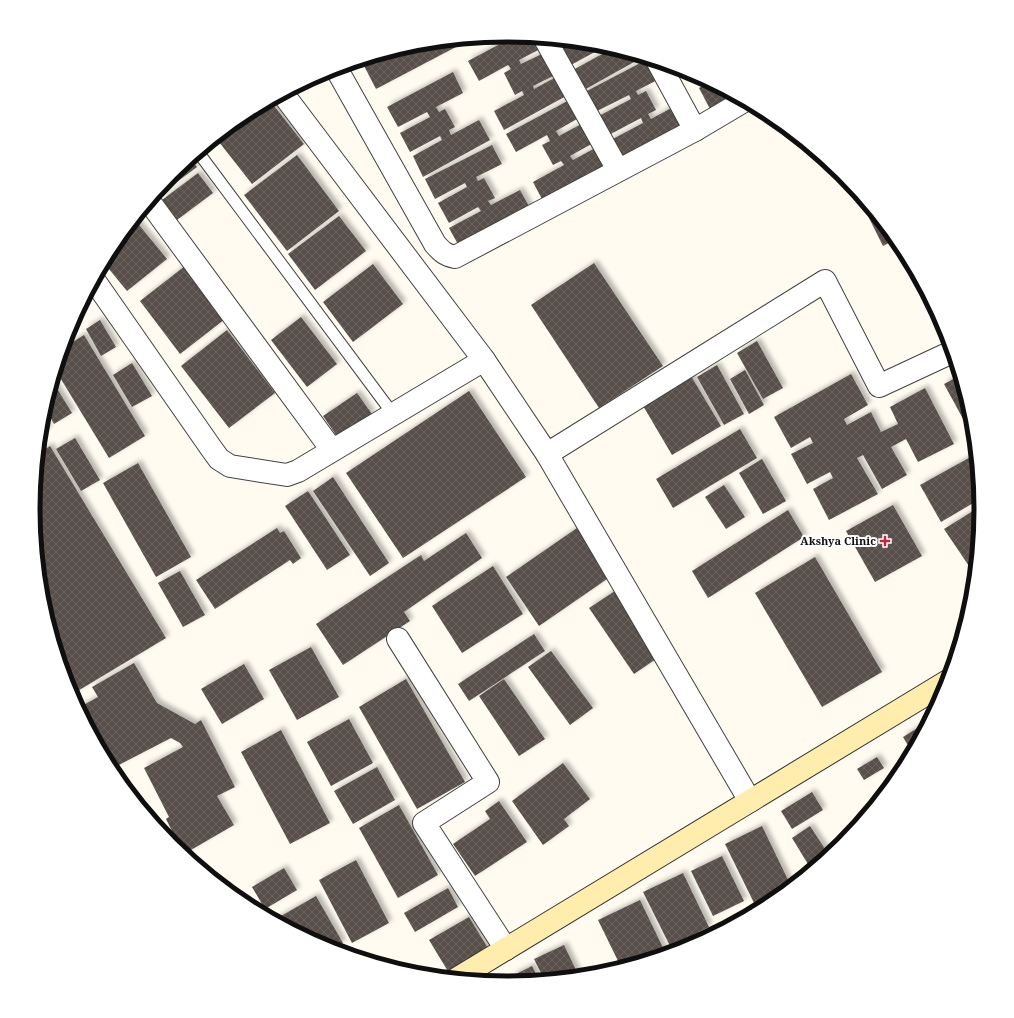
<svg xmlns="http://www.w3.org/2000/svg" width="1014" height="1018" font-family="'Noto Serif',serif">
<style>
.building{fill:url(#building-cross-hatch);filter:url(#shadow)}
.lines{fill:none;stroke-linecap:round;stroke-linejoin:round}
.lane-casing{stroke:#424242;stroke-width:13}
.street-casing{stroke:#424242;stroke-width:24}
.secondary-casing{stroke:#313131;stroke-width:24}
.lane{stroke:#fff;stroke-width:11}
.street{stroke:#fff;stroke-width:22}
.secondary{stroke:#ffedad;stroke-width:22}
.poi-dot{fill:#c0263e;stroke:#fff;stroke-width:1.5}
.labels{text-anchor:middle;stroke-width:4;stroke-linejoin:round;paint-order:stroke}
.poi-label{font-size:11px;font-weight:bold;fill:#0f0f0f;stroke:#fff;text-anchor:end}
.rim{fill:none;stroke:#0f0f0f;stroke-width:5}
</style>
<defs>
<pattern id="building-cross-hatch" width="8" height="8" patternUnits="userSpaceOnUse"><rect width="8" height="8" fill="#584f4b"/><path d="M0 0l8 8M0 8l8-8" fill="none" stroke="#6b6461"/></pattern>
<filter id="shadow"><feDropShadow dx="3.5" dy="-3.5" stdDeviation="2" flood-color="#0004"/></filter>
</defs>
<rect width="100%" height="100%" fill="#fffbf1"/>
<g class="building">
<path d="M515,36L539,38L544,47L519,60L521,64L546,52L557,74L533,86L534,89L558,76L568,95L504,130L494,111L524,95L522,91L515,95L504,73L511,69L508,65L479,81L468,61Z"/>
<path d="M473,38L376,89L361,60L415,44Z"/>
<path d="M567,41L600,44L611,48L612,49L613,48L643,57L584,90L573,70L604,53L602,48L571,65L560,45Z"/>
<path d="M648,59L663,77L636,91L638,95L646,91L656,110L648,114L651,119L677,105L688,124L620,160L609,141L643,123L641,118L605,137L595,118L631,99L629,95L593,113L583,93Z"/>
<path d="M453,72L463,93L436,107L439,112L445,109L455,127L449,130L451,135L479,120L490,140L423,177L413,156L442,140L440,136L410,152L400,133L430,117L427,112L398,127L387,107Z"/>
<path d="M709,82L735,96L710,109L699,88Z"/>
<path d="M573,98L582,116L556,131L559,136L585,122L595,142L570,156L573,160L599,146L609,165L543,201L533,182L564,165L561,161L553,165L542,145L550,141L547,135L516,152L506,134Z"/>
<path d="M271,102L304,144L252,184L219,142Z"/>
<path d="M492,145L502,164L476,177L478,181L484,178L495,198L488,201L491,205L520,190L531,210L460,248L449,228L481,211L478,207L449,223L438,203L467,187L465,183L435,199L425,179Z"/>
<path d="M297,155L339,211L287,251L244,195Z"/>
<path d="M190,159L197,167L158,196L156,193L172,174Z"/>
<path d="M198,173L213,193L177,220L162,200Z"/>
<path d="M869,207L896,239L883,246L865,210Z"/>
<path d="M339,216L366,251L315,290L288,254Z"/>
<path d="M135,220L167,259L127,291L104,263L113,245Z"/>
<path d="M594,263L663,366L599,408L531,305Z"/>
<path d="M373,264L403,304L353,342L323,302Z"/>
<path d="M185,266L225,319L180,354L140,301Z"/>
<path d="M301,317L337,364L307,387L271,340Z"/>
<path d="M100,320L116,347L101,356L86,329Z"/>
<path d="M227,330L275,393L229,428L181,366Z"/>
<path d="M84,335L145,436L109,458L56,371L63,348Z"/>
<path d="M757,341L783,388L763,399L737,353Z"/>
<path d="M132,363L152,396L132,407L113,375Z"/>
<path d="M717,365L744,414L724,425L697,377Z"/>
<path d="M745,370L764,405L749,414L730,379Z"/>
<path d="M851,374L868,405L844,419L847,425L871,412L881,432L898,424L890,407L925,388L954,444L918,462L906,439L891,447L907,475L882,489L863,455L857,458L878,494L829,520L813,489L833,478L830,472L807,484L791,454L813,443L810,437L791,448L774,417Z"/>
<path d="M691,376L721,426L672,455L642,404Z"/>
<path d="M959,376L972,417L974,439L944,384Z"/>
<path d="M53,382L72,413L54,424L45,408Z"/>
<path d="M469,391L526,477L403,558L346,473Z"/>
<path d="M357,393L372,414L338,438L323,416Z"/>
<path d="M42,417L49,429L40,434L42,420Z"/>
<path d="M740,429L757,458L673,508L656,479Z"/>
<path d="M75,438L100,480L81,491L56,449Z"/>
<path d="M50,446L166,638L71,695L42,601L33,509L39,453Z"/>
<path d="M976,454L980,499L941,522L920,485Z"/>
<path d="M762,459L786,501L763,514L739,473Z"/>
<path d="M138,463L191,557L156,577L103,483Z"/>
<path d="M333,477L389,563L370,576L313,491Z"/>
<path d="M724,485L745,517L726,529L705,497Z"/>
<path d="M308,491L350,555L327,570L285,506Z"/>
<path d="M893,505L922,556L875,582L846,531Z"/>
<path d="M981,506V509L975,575L944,529Z"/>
<path d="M788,510L804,537L708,598L692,571Z"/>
<path d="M277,528L280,533L284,531L301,558L293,564L290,560L215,609L196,580Z"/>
<path d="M577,528L610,577L539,626L506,577Z"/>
<path d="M466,533L482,558L404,612L410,621L343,665L316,624L421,555L424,561Z"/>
<path d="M815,557L882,672L822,707L755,593Z"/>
<path d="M493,566L523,614L462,653L432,606Z"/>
<path d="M180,571L205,615L183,627L158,583Z"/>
<path d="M615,591L659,657L634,674L589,608Z"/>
<path d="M534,634L545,651L469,701L458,684Z"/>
<path d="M311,647L339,697L297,720L269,670Z"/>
<path d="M551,651L593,708L570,725L528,667Z"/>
<path d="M134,663L157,703L195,724L201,720L235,787L217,796L234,825L184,854L174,846L170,839L175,837L166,819L169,817L144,768L183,747L180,743L171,738L111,769L78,708L98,697L92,687Z"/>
<path d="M244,664L264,699L222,724L201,689Z"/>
<path d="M406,679L465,782L417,809L359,707Z"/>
<path d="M504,679L545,739L519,756L479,696Z"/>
<path d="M349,719L373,763L331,786L307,742Z"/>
<path d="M924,724L926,726L912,752L903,737Z"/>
<path d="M281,730L330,823L290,844L241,752Z"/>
<path d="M877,757L884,768L864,780L857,769Z"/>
<path d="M563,763L590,799L564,819L569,826L543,845L512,801Z"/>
<path d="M377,767L395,800L353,824L334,791Z"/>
<path d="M812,792L823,810L792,829L781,811Z"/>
<path d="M499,801L527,842L475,876L453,844L490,819L485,811Z"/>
<path d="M399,805L438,875L398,898L359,828Z"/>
<path d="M762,826L791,886L780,895L756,907L725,844Z"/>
<path d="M810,826L829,855L811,869L792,838Z"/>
<path d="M722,856L744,901L713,916L691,871Z"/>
<path d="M356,860L389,923L352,943L319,880Z"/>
<path d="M284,868L297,890L265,909L252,887Z"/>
<path d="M683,873L709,927L670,946L643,892Z"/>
<path d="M448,888L458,907L415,932L404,913Z"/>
<path d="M316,896L343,943L332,949L325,947L274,920Z"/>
<path d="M640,900L666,954L621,967L598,920Z"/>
<path d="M469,917L489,950L449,973L429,940Z"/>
<path d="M564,945L579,976L544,979L534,959Z"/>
<path d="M532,966L539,980L515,982L512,976Z"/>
</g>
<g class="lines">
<defs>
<path id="lane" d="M198,152L393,414"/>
<g id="street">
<path d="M545,39L618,170"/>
<path d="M658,62L695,130"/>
<path d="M336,68L435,244C441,251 445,255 455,257L695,130L744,101"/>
<path d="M283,94L484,360"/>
<path d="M149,201L332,450"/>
<path d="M94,280L211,448L219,459L230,466L287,475L298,471L484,360L547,454L750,801"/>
<path d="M547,454L825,281L879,386L952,352"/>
<path d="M398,639L488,782L424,823L506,949"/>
</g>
<path id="secondary" d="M458,978L948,681"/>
</defs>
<use href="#lane" class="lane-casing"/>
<use href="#street" class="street-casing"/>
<use href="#secondary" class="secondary-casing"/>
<use href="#lane" class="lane"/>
<use href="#street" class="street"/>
<use href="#secondary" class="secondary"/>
</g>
<path class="poi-dot" d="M883 535h4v4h4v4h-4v4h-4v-4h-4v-4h4z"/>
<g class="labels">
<g class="poi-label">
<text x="876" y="545">Akshya Clinic</text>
</g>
</g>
<path d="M0 0H1014V1018H0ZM40 509a467 467 0 1 1 934 0a467 467 0 1 1-934 0Z" fill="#fff" fill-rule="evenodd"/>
<path class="rim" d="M40 509a467 467 0 1 1 934 0a467 467 0 1 1-934 0Z"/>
</svg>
